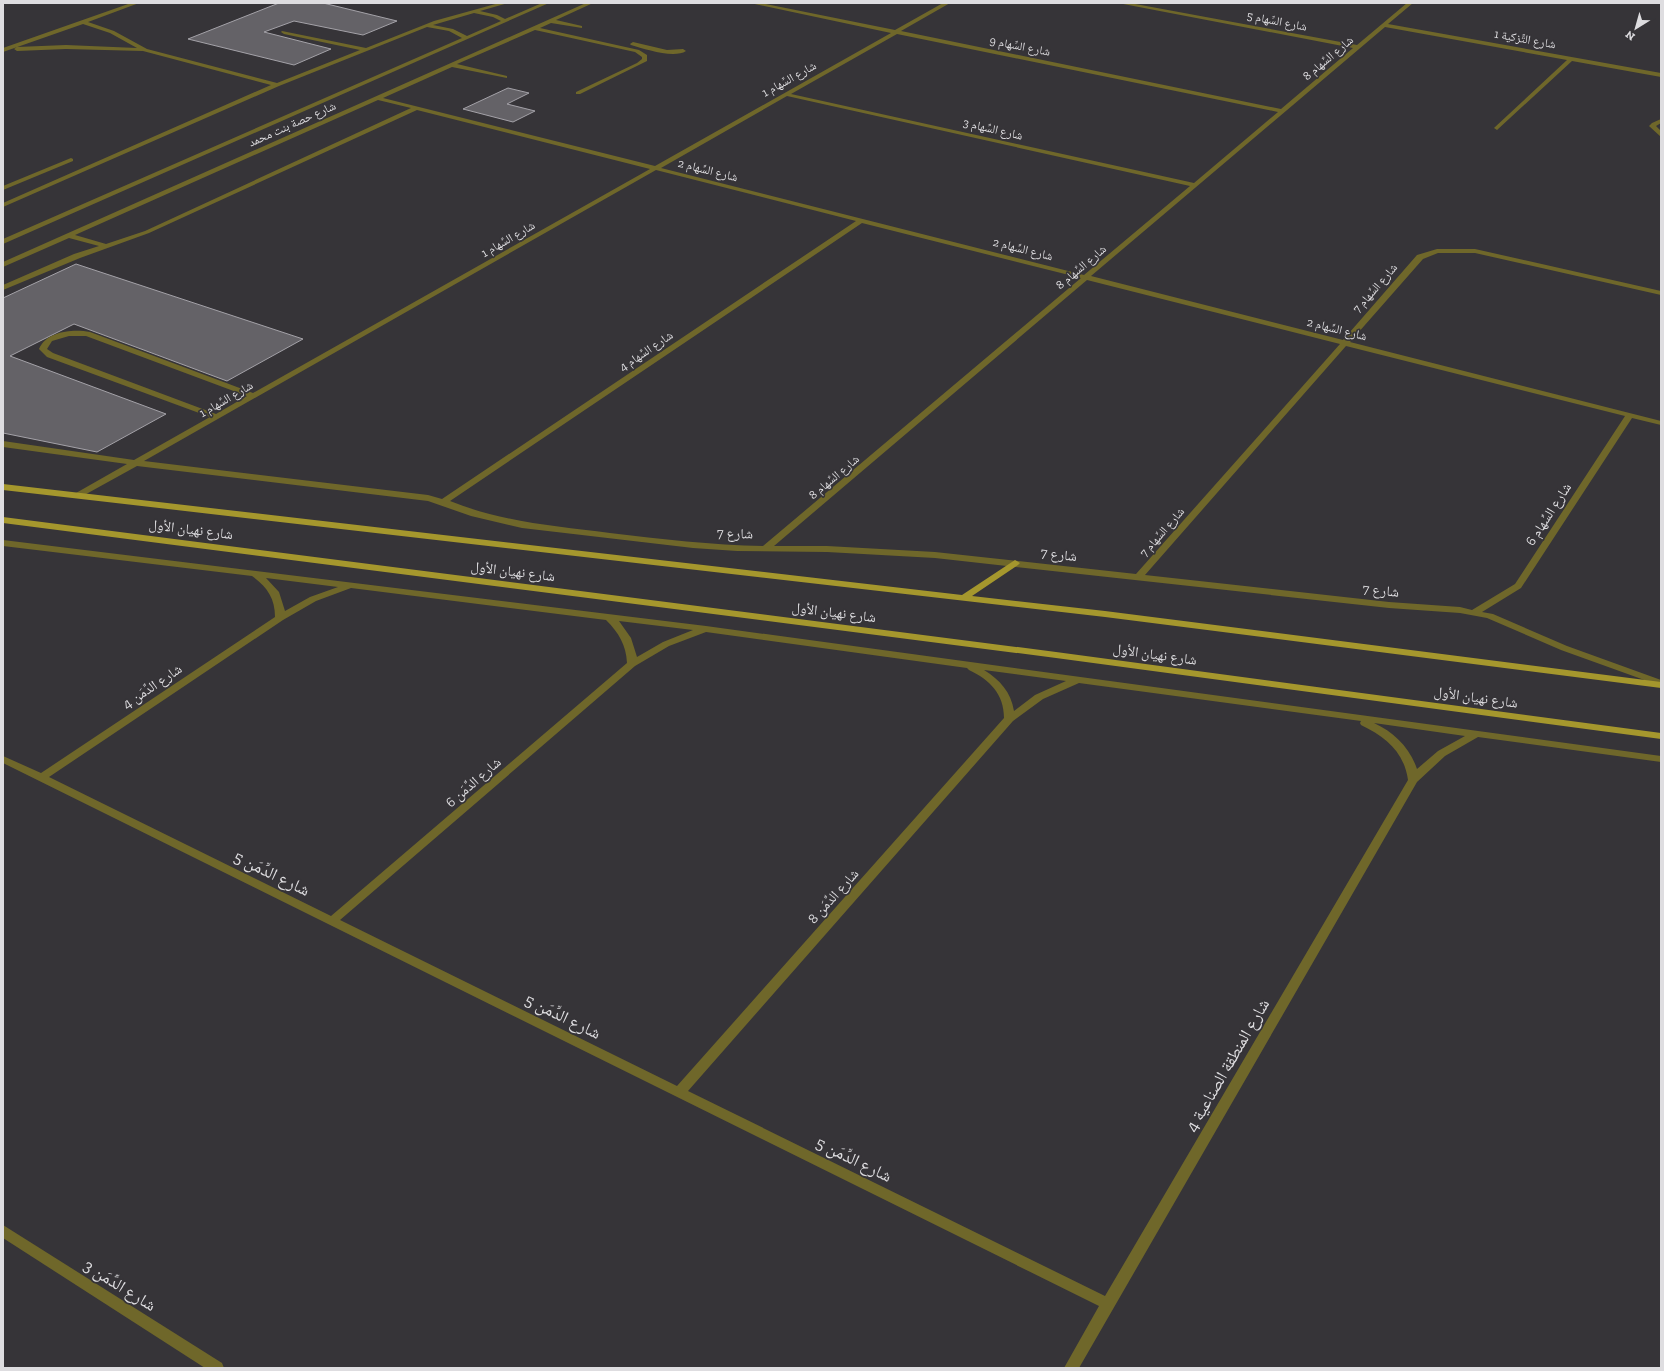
<svg xmlns="http://www.w3.org/2000/svg" width="1664" height="1371" font-family="'Zilla Slab','Noto Naskh Arabic',serif">
<style>
.building{fill:#646267;stroke:#a4a2a8}
.lines{fill:none;stroke-linecap:round;stroke-linejoin:round}
.minor{fill:#6f672a;fill-rule:evenodd}
.major{fill:#a5972d;fill-rule:evenodd}
.labels{text-anchor:middle;stroke-width:3.5;stroke-linejoin:round;paint-order:stroke}
.far-street-label{font-size:12px;fill:#dedde0;stroke:#363438}
.street-label{font-size:14px;fill:#dedde0;stroke:#363438}
.near-street-label{font-size:17px;fill:#dedde0;stroke:#363438}
</style>
<rect width="100%" height="100%" fill="#363438"/>
<g class="building">
<path d="M279,3H323L397,21L363,35L294,21L264,32L331,49L294,65L188,39Z"/>
<path d="M508,88L529,93L507,104L535,111L513,122L463,109Z"/>
<path d="M76,264L303,339L227,381L74,324L10,356L166,414L97,452L3,433V298Z"/>
</g>
<g class="lines">
<g class="minor">
<path d="M131,3H139L88,22L114,31L147,49L277,83L360,50L284,34L281,32L282,31L366,48L434,21L499,3H508L480,11L497,15L505,19L542,3H549L3,244V239L462,38L449,31L427,27L279,86L3,207V203L271,85L143,51L66,49L17,51L14,49L17,47L66,45L137,48L110,33L83,24L3,52V48ZM474,13L493,17L501,21L467,36L453,29L433,25Z"/>
<path d="M586,3H593L556,20L582,26V28L551,23L540,28L639,50L647,55V61L580,94H576V92L637,63L642,59V57L635,52L535,30L457,64L507,76V78L452,67L383,98L655,166L891,33L750,3H761L895,30L943,3H950L901,31L1281,109L1353,48L1118,3H1130L1357,45L1407,3H1413L1388,24L1661,73V77L1572,61L1497,130L1494,128L1495,127L1567,60L1385,27L1091,276L1343,340L1417,255L1437,249H1475L1661,291V295L1475,253H1438L1423,259L1350,342L1661,421V425L1632,418L1521,588L1482,612L1493,614L1567,646L1661,680V686L1561,650L1487,618L1460,613L1389,608L935,558L827,552L737,551L693,548L522,528L471,516L428,501L137,466L79,498L75,495L76,493L127,464L3,447V441L134,460L210,417L47,357L39,349C47,331 73,329 90,332L253,393L650,169L417,110L149,233L80,258L3,290V285L74,254L99,246L69,238L3,267V262ZM897,34L1278,112L1194,183L791,94ZM787,96L1190,186L1084,275L661,168ZM378,100L411,108L145,231L106,244L75,235ZM656,170L856,221L442,499L428,495L144,461ZM862,223L1081,278L763,546C712,545 661,539 610,533C554,526 502,522 450,501ZM1087,280L1340,344L1136,574L935,552L827,546H774ZM69,336H86L247,396L216,414L53,353L47,349L52,341ZM1346,346L1625,416L1515,584L1472,610L1460,607L1389,602L1145,575Z"/>
<path d="M633,42L667,50L683,49L686,51C674,59 645,49 631,45L630,44Z"/>
<path d="M1661,119V123L1656,126L1661,131V137L1649,126L1652,123Z"/>
<path d="M71,158L73,159V161L3,190V186Z"/>
<path d="M3,540L706,626L1661,756V762L1478,737L1445,756L1417,782L1079,1368H1064L1099,1306L3,763V756L41,773L275,617C275,598 267,587 252,576L3,546ZM266,578L338,587L310,597L285,611L279,592ZM351,588L606,620C619,633 626,645 627,663L331,916L49,777L283,620L316,601ZM619,621L693,630L663,642L637,657L631,638ZM706,632L967,668L969,670C990,680 1004,694 1004,718L677,1086L340,920L635,666L669,646ZM984,670L1066,681L1035,695L1014,711C1011,692 1000,680 984,670ZM1079,683L1361,721L1360,723L1361,725C1386,737 1404,752 1408,780L1105,1296L688,1091L1013,721L1043,699ZM1374,723L1465,736L1438,751L1417,769C1410,748 1394,732 1374,723Z"/>
<path d="M3,1225L222,1363L224,1368H205L3,1238Z"/>
</g>
<g class="major">
<path d="M3,484L962,595L1015,560L1020,563L1018,565L972,596L1105,611L1661,682V688L1105,617L3,490Z"/>
<path d="M3,517L1056,652L1661,733V739L1056,658L3,523Z"/>
</g>
</g>
<g class="labels">
<g class="far-street-label">
<text transform="translate(1277 21) rotate(11)" y="4">شارع السِّهام 5</text>
<text transform="translate(1525 39) rotate(10)" y="4">شارع التَّزكية 1</text>
<text transform="translate(1020 46) rotate(11)" y="4">شارع السِّهام 9</text>
<text transform="translate(1328 58) rotate(-40)" y="4">شارع السِّهام 8</text>
<text transform="translate(789 79) rotate(-29)" y="4">شارع السِّهام 1</text>
<text transform="translate(292 124) rotate(-24)" y="4">شارع حصة بنت محمد</text>
<text transform="translate(993 129) rotate(13)" y="4">شارع السِّهام 3</text>
<text transform="translate(708 170) rotate(14)" y="4">شارع السِّهام 2</text>
<text transform="translate(508 239) rotate(-30)" y="4">شارع السِّهام 1</text>
<text transform="translate(1023 249) rotate(14)" y="4">شارع السِّهام 2</text>
<text transform="translate(1081 267) rotate(-40)" y="4">شارع السِّهام 8</text>
<text transform="translate(1375 288) rotate(-49)" y="4">شارع السِّهام 7</text>
<text transform="translate(1337 329) rotate(14)" y="4">شارع السِّهام 2</text>
<text transform="translate(646 351) rotate(-34)" y="4">شارع السِّهام 4</text>
<text transform="translate(226 399) rotate(-30)" y="4">شارع السِّهام 1</text>
<text transform="translate(834 477) rotate(-40)" y="4">شارع السِّهام 8</text>
<text transform="translate(1162 532) rotate(-49)" y="4">شارع السِّهام 7</text>
</g>
<g class="street-label">
<text transform="translate(1548 514) rotate(-57)" y="5">شارع السِّهام 6</text>
<text transform="translate(191 529) rotate(7)" y="5">شارع نهيان الأول</text>
<text transform="translate(735 533) rotate(2)" y="5">شارع 7</text>
<text transform="translate(1059 554) rotate(7)" y="5">شارع 7</text>
<text transform="translate(513 571) rotate(7)" y="5">شارع نهيان الأول</text>
<text transform="translate(1381 590) rotate(6)" y="5">شارع 7</text>
<text transform="translate(834 612) rotate(7)" y="5">شارع نهيان الأول</text>
<text transform="translate(1155 654) rotate(8)" y="5">شارع نهيان الأول</text>
<text transform="translate(152 686) rotate(-34)" y="5">شارع الدِّمَن 4</text>
<text transform="translate(1476 697) rotate(8)" y="5">شارع نهيان الأول</text>
<text transform="translate(473 782) rotate(-41)" y="5">شارع الدِّمَن 6</text>
<text transform="translate(833 896) rotate(-48)" y="5">شارع الدِّمَن 8</text>
</g>
<g class="near-street-label">
<text transform="translate(272 873) rotate(26)" y="6">شارع الدِّمَن 5</text>
<text transform="translate(563 1016) rotate(26)" y="6">شارع الدِّمَن 5</text>
<text transform="translate(1227 1065) rotate(-60)" y="6">شارع المنطقة الصناعية 4</text>
<text transform="translate(854 1159) rotate(26)" y="6">شارع الدِّمَن 5</text>
<text transform="translate(120 1285) rotate(32)" y="6">شارع الدِّمَن 3</text>
</g>
</g>
<rect width="1664" height="1371" fill="none" stroke="#dedde0" stroke-width="8"/>
<g transform="translate(1636 28) rotate(217)" stroke="#363438" stroke-width="3" paint-order="stroke">
<path d="M0-3L7 15L0 10L-7 15Z" fill="#dedde0"/>
<text y="-6" font-size="11" font-weight="bold" text-anchor="middle" fill="#dedde0">N</text>
</g>
</svg>
